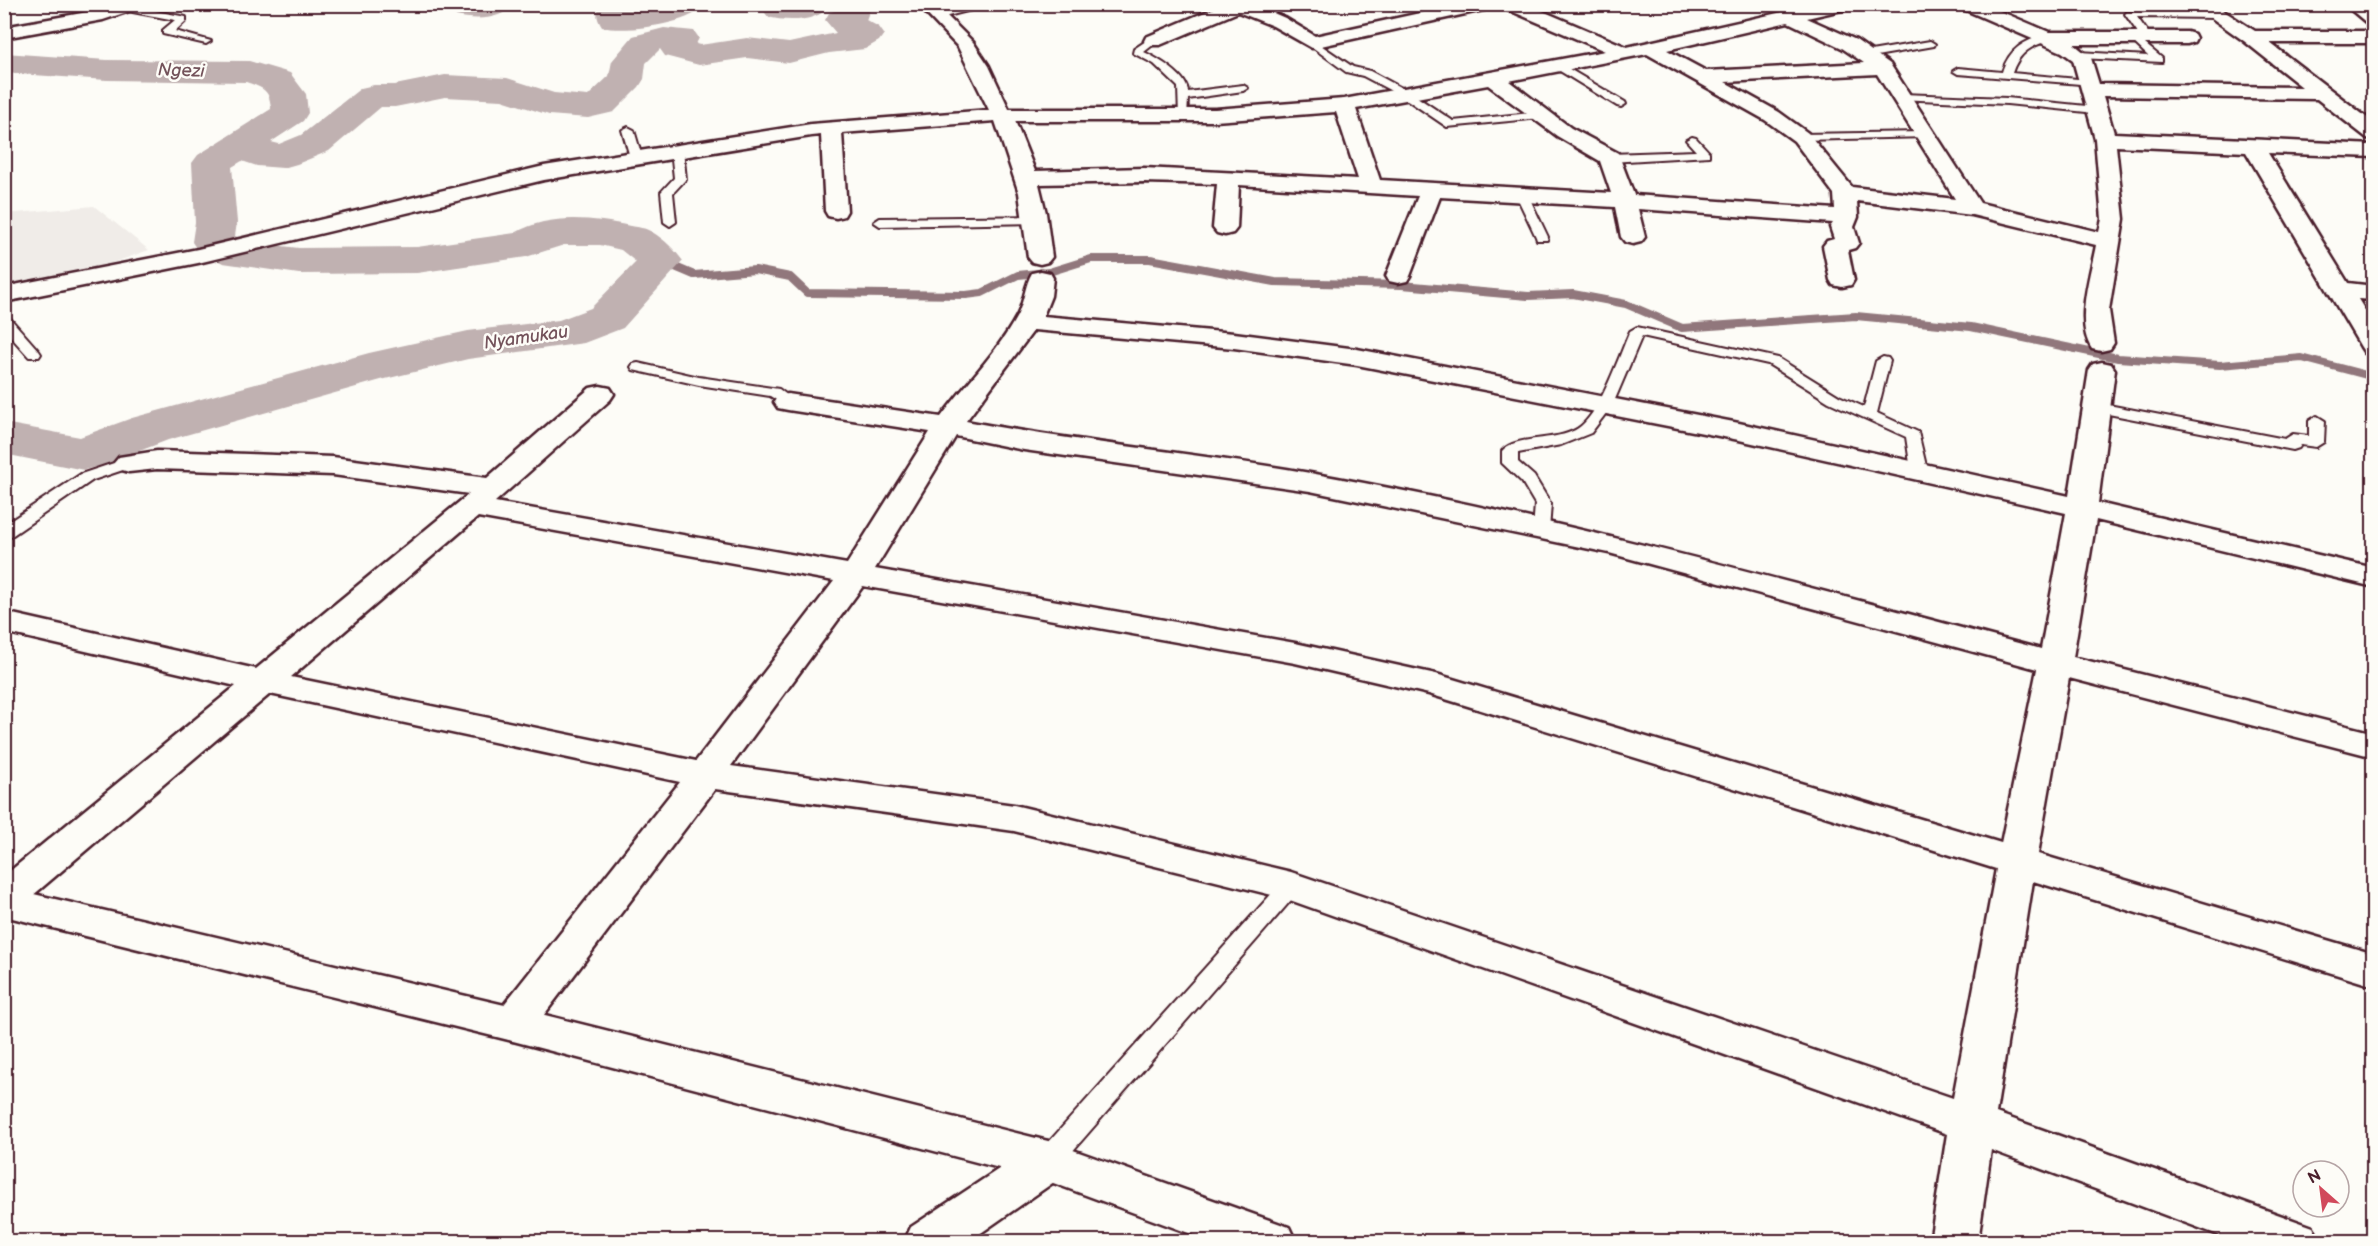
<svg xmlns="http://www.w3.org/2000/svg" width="2378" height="1246" font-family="'Balsamiq Sans',sans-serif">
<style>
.built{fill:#f0ece8}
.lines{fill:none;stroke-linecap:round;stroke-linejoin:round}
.stream{stroke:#91777b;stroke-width:8}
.river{fill:#c0b1b1;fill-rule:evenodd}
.service-casing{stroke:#4a1f2b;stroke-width:4}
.minor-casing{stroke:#4a1f2b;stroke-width:5}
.tertiary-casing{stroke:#4a1f2b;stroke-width:5}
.primary-casing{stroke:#4a1f2b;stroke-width:5}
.service{fill:#fdfcf7;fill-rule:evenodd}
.minor{fill:#fdfcf7;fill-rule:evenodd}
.tertiary{fill:#fdfcf7;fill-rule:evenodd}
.primary{fill:#fdfcf7;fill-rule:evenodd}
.labels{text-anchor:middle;stroke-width:5;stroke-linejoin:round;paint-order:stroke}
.far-water-label{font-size:18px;font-style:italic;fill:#73525a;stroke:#fdfcf7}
</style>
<rect width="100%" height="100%" fill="#fdfcf7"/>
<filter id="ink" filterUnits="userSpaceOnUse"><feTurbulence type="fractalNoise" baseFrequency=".0167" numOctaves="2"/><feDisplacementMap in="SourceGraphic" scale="12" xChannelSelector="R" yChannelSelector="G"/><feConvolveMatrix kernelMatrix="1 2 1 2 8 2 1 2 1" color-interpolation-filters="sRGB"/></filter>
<g filter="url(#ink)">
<path class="built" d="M94,206L149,250L104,266L5,291V214Z"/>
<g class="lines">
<path class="stream" d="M661,261L694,275L755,270L790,277L807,293L966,295L982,293L1018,275L1049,272L1091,259H1150L1275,282L1402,285L1528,296L1573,294L1626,304L1682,328L1856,316L1971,327L2118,358L2220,365L2302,358L2374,377"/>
<g class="river">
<path d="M449,4H513C501,21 474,20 456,16Z"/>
<path d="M601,4H636L632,9L658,4L705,5C692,24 625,33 602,27C597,19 595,13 601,4Z"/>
<path d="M764,4H831C818,23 787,22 768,17L763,10Z"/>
<path d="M840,4H872L866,20L879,27L884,34L879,41L865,49L829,53L789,63L747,58L699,65L665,56L660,49L646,63L644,79L639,87L614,112L588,118L549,115L502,100L445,97L395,107H381L329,151L297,164L283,168L257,166L242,161L232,167L237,222L235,236L248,242L299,248L417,247L515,233C549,213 593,218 630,226C637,227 646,228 652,232C664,239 675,250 683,261L623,328L584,343L468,359L381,380L168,440L103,465L84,470L4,454V423L80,437L132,418L369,353L468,331L559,320L591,308L636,262L621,250L600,245H564L526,257L417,273L299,274L223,263L198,251L192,242L195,222L192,163L198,155L271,109C270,90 263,88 246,82L107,80L4,73V53L107,60L249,61L290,73L306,94L308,113L303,121L271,142L279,144L301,135L361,88L374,85H395L445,75L507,78L554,93L588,96L609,76L612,61L633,36L664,28L694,31L699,38L696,44L700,45L747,38L789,43L836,33L825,20L829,13L838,9Z"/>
</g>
<defs>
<g id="service">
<path d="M975,4H995L936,19L931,16Z"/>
<path d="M125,5L186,17V21L175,31L211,41L206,44L163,34V30L175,20L122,10V6Z"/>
<path d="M2127,12H2216L2221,15L2216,18L2137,17L2152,38L2147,41L2143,40L2125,14Z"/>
<path d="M2048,35L2053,38L2052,40C2032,45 2019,52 2012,73L2089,80L2094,83L2093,85L1958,74L1953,71L1958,68L2002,72C2009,49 2025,39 2048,35Z"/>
<path d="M2134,35L2162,58V62L2079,58L2074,55L2079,52L2148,56L2129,38Z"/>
<path d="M1149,39L1158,41L1144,52C1157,58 1188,76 1188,92L1243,85L1248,88L1243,91L1188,99L1187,117H1179L1178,87L1154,64L1133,53L1134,49Z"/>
<path d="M1312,39L1353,67L1370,71L1411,93L1453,121L1541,112L1547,115L1541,118L1447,127L1403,97L1363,76L1346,72L1308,44L1307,42Z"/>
<path d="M1930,41L1935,44L1934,46L1865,58L1860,55L1865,52Z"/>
<path d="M1559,63L1625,102L1626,104L1621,107L1617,106L1555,68L1554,66Z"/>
<path d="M1902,94L2007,98L2096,107L2102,110L2096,113L2007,104L1898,99L1897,97Z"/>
<path d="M628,127L634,130L642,157L640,159H632L630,157L622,130Z"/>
<path d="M1925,132L1931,135L1929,137L1801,140L1795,137L1801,134Z"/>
<path d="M1692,137L1696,138L1709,152V156L1610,162L1604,158L1610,154L1696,151L1686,140Z"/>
<path d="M677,147L683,150L686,179L673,193L676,222L670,226L664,222L661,192L674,178L671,150Z"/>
<path d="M1522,191L1528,195L1548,237L1547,240H1537L1536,237L1516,195Z"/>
<path d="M1038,216L1044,220L1042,223L880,226L874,222L880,218Z"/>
<path d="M4,316L9,317L39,351L41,354L39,357H29L4,329Z"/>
<path d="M1637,327L1778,358L1839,396L1864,407L1876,361L1883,357L1888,358L1890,361L1877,413L1918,432L1927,470L1919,475L1911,470L1906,437L1829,402L1768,364L1642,336L1613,404L1591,433L1561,445L1518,453V462L1534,476L1551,504L1549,530L1547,534H1535L1533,530L1535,504L1522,482L1502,463V451C1516,434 1561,443 1581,426C1601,410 1619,356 1630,331Z"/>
<path d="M638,363L699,377L779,389L796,402L788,407L770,396L699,385L633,370L631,367L633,364Z"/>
<path d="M2098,403L2285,439L2293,434L2309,436V421L2317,416L2325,421L2324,442L2316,447L2301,445L2299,448L2293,450L2093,411L2090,408L2093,405Z"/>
<path d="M129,458L135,460L137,463L135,466L93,480L10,537L4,538V525L81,474Z"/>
<path d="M1291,878L1299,881L1302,886L1299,891L1057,1169L1048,1172L1039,1169L1035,1161L1039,1153L1283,881Z"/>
</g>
<g id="minor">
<path d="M917,4H935L973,42L989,66L1009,109H1215L1344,99L1605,51L1504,8L1502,4H1526L1627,47L1818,4H1852L1850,8L1807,18L1856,40L1890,64L1980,203L2099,232L2102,219L2095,139L2073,60L2062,52L1961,8L1959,4H1983L2049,32H2187L2194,34L2196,38L2194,42L2187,44H2074L2091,58L2099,84L2302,87L2244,41L2192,4H2213L2255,31H2374V43H2270L2374,123V140L2367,138L2317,99L2103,96L2114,133L2374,145V157L2268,153L2348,283L2374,286V300L2358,299L2374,325V355L2365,353L2361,347L2246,152L2116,146L2124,219L2109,310L2114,343L2110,349L2101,351L2092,349C2074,323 2091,273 2096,245L1972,215L1857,201L1858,217L1854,227L1859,243L1855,248L1848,250L1854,280L1851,285L1842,287L1833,285L1830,280L1823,246L1827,241L1834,239L1830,227L1833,223L1638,209L1645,237L1641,242L1633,244L1625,242L1621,237L1615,207L1440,197L1410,276L1407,281L1398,283L1389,281L1386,276L1418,196L1239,185L1237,228L1233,233L1225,235L1217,233L1213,228L1217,184L1144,182L1039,184L1046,213L1052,257L1048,262L1040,264L1032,262L1028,257L1019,193L995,121L842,133L847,211L844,216L836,218L828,216L825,211L821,135L811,136L544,180L198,263L4,302V287L198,249L544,166L811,124L989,110L958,47ZM1788,22L1842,48L1864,63L1706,71L1667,50ZM1647,54L1765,120L1794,141L1834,194L1835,209L1634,195L1618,153L1571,128L1509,81ZM1877,74L1955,199L1852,187L1808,133L1779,112L1725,82ZM1488,85L1557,136L1600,161L1611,193L1380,180L1356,109ZM1336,112L1358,179L1144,168L1035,171L1015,121H1215Z"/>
<path d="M1224,4H1253L1285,18L1315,36L1461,4H1496L1488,9L1312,48L1273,26L1238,12L1160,45H1146L1144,41L1146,37Z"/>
<path d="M2344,4H2364L2374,11V25L2368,24Z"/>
<path d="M1041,271L1050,273L1053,278L1051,296L1043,316L1234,333L1357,349L1739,423L2069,496L2089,370L2093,364L2102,362L2111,364L2115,370L2098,503L2374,568V587L2096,520L2073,657L2374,733V757L2069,678L2038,854L2374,954V986L2033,881L1996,1113L2313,1227L2320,1242H2237L1991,1150L1978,1242H1930L1947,1134L1284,898L1014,831L715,789L528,1036L513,1041L498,1036L492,1024L498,1012L680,782L270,694L18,908L4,912V876L236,686L4,632V612L256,669L469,494L333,475L157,469L129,472L119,469L114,463L119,457L157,451L333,457L487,478L590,388L600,386L610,388L614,394L610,400L495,502L847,564L930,432L788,410L778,408L774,402L778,396L788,394L941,417C966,383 997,353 1017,316C1024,303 1025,284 1032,273ZM1034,330L1234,348L1357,365L1739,440L2066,513L2041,649C1799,585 1557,517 1310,473C1196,453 1080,443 966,421ZM956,436L1024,450L1310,491L1609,553L2037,669L2001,843L1436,674L1295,643L875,569ZM478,517L834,581L696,761L291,677ZM863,586L1295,663L1429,694L1996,869L1953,1098L1291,872L1014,805L731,766Z"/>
<path d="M1048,1141L1064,1147L1071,1161L1064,1175L968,1242H904L911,1227L1032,1147Z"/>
</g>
<path id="tertiary" d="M4,887L513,1007L1048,1141L1289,1227L1296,1242H1213L1045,1180L513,1041L4,916Z"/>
<path id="primary" d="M115,4H141L139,8L103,20L4,38V27L99,10Z"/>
</defs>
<use href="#service" class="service-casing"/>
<use href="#minor" class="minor-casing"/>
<use href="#tertiary" class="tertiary-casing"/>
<use href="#primary" class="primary-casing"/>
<use href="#service" class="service"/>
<use href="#minor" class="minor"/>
<use href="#tertiary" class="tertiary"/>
<use href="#primary" class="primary"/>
</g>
</g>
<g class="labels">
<g class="far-water-label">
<text transform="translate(181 70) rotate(2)" y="6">Ngezi</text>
<text transform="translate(526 337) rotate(-8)" y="6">Nyamukau</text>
</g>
</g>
<rect width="2378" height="1246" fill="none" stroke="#fdfcf7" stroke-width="24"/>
<rect x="12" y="12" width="2354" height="1222" fill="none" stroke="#4a1f2b" stroke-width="2" filter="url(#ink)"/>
<g transform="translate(2321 1189) rotate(332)"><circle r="28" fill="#fdfcf7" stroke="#b5a4a5" stroke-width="1.5"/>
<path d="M0-4.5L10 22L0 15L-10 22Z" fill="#d1495b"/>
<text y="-9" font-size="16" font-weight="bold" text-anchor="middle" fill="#4a1f2b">N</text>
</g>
</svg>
